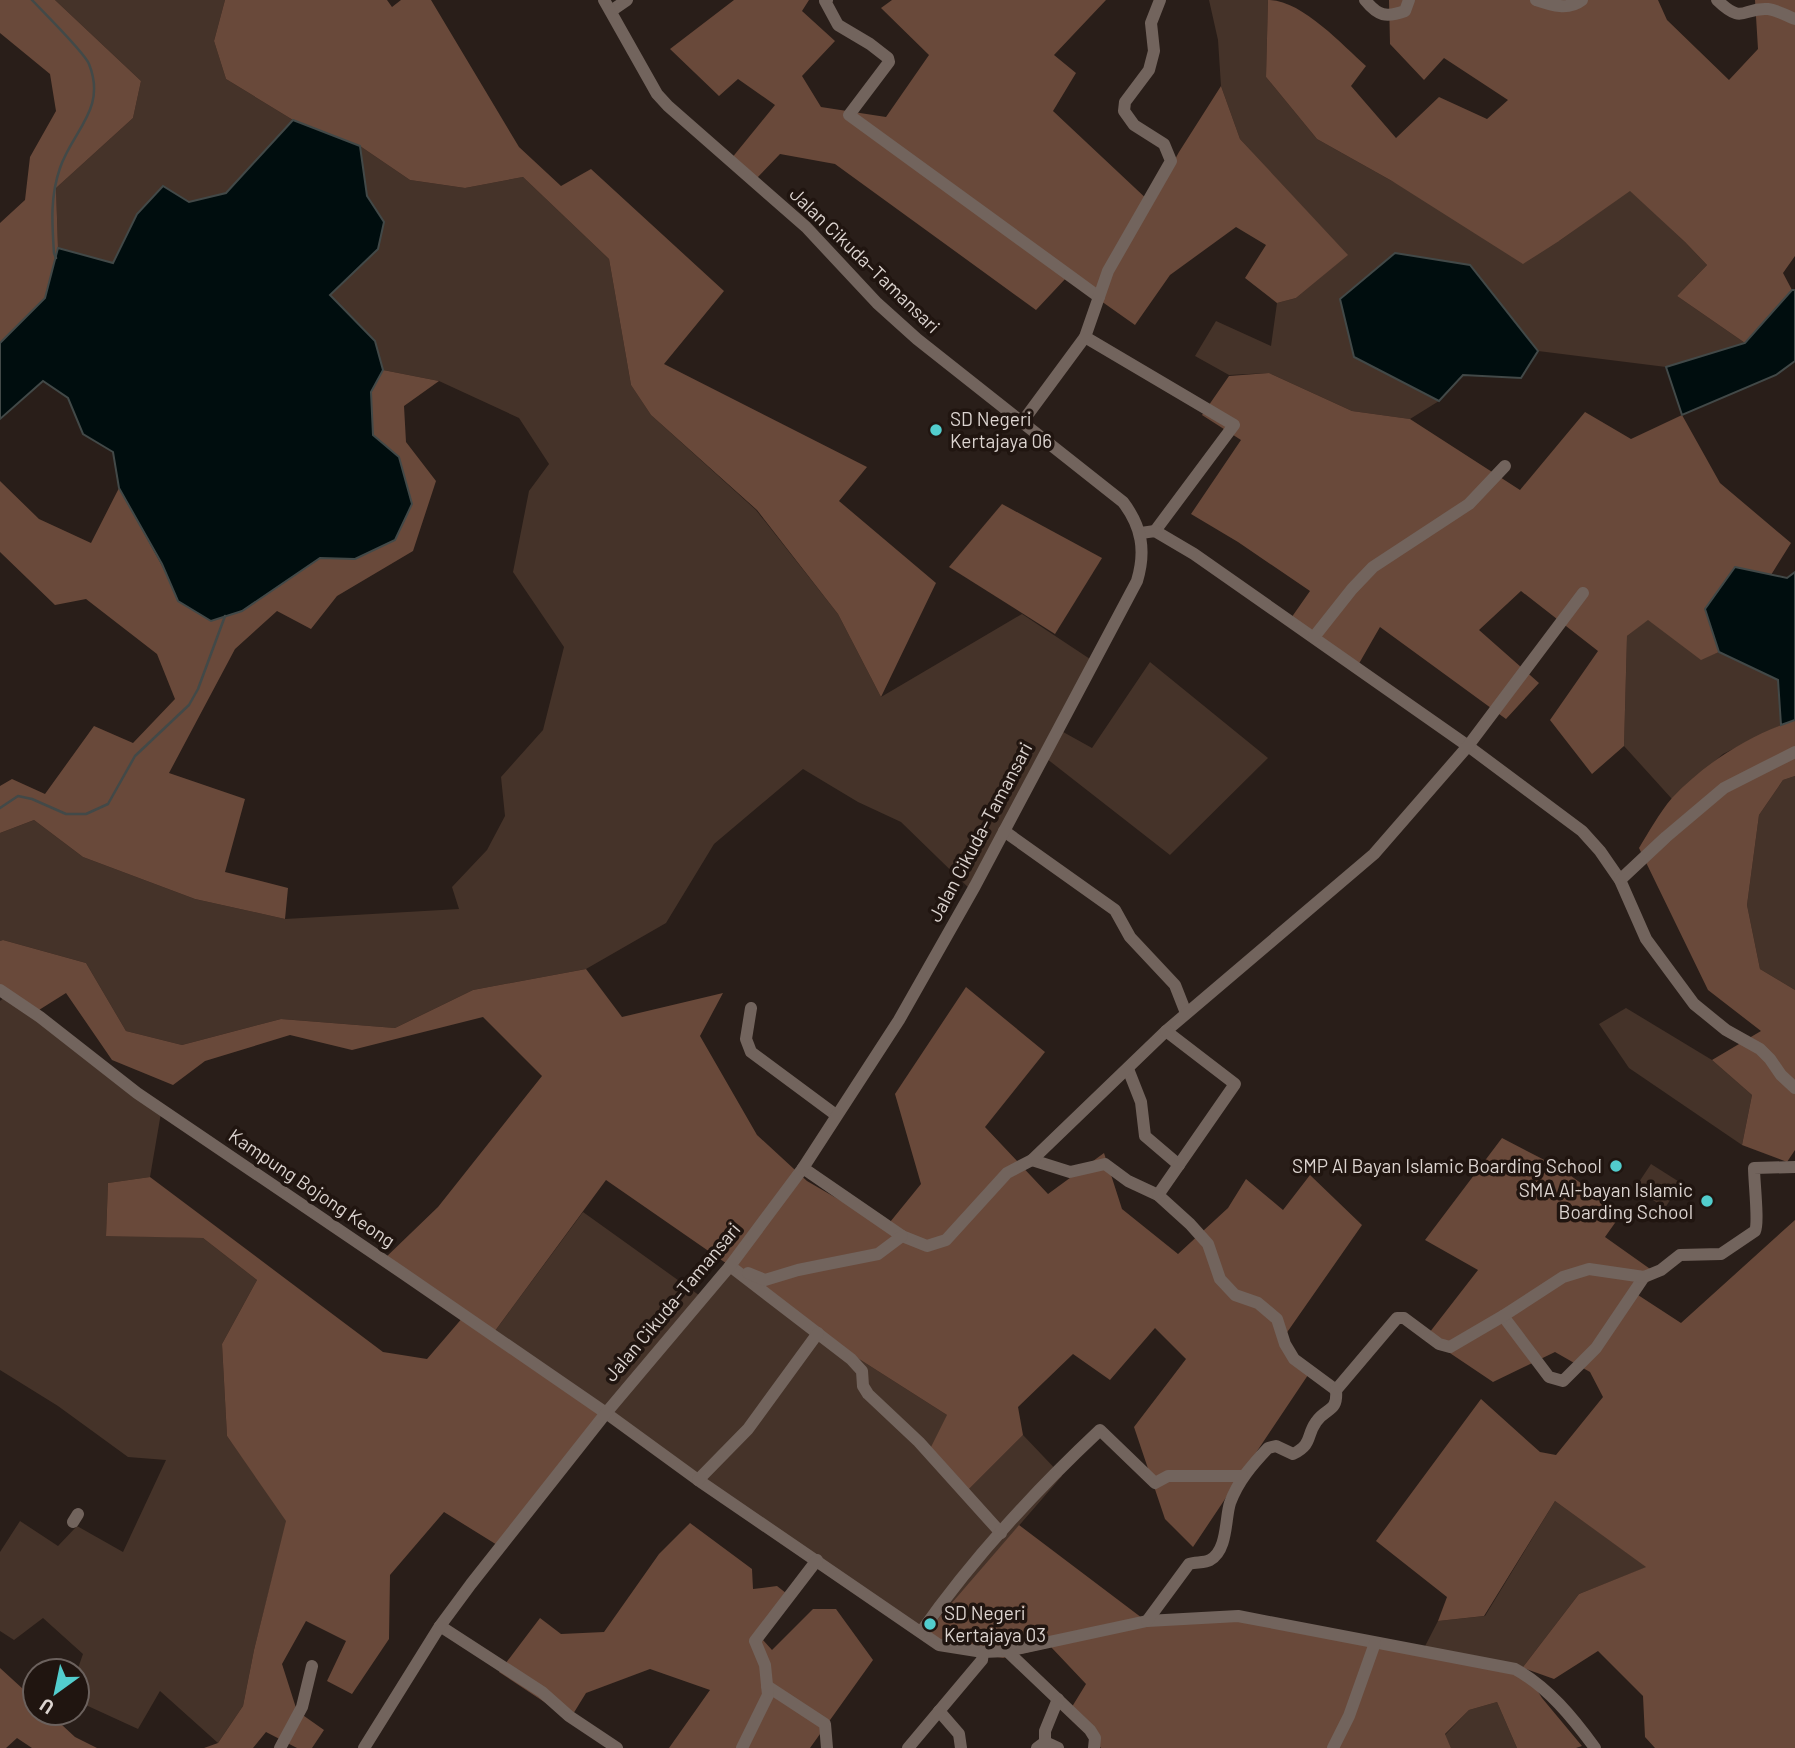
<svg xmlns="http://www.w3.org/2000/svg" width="1795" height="1748" font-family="Barlow,sans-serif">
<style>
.green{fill:#453329}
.forest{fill:#69493a}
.water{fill:#000d0e;stroke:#424948;stroke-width:2}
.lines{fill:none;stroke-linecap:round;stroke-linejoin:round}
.stream{stroke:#424948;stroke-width:2.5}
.minor{stroke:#72645d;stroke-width:12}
.poi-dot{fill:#52cdcd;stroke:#201510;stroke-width:2.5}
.labels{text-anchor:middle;stroke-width:7;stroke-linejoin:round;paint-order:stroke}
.street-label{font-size:19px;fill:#dcd4d0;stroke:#201510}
.poi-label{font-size:19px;fill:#dcd4d0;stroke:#201510;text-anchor:start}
</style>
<rect width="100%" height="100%" fill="#291e19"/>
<g class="green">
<path d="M55,0H225L214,41L226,79L293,120L226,194L137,214L113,263L58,248L56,188L133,118L141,81Z"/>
<path d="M1209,0H1268L1266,77L1317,139L1392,181L1559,241L1630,190L1685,242L1707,265L1677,296L1745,343L1666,367L1538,351L1470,265L1355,358L1439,401L1410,419L1352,411L1269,373L1229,375L1195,356L1216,321L1271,346L1277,303L1296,298L1347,255L1240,139L1221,86L1218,40Z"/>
<path d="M360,146L410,180L465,188L523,177L609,259L631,385L651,415L756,510L838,614L881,697L1022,614L1090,659L1056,728L1092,748L1150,662L1268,758L1170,855L1042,755L973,892L901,822L858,802L803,769L714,844L666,923L586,969L473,990L395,1028L281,1019L182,1045L126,1031L86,963L3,940L0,941V833L34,820L83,857L195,899L285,919L459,909L452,887L487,850L505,816L501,777L543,730L564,647L513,572L529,491L549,464L519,418L439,381L383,370L374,341L330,295L384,222L367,196Z"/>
<path d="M1648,619L1701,659L1719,652L1778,680L1781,725L1723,754L1672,799L1624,746L1627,636Z"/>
<path d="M1795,776V990L1760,969L1747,905L1759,815L1783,780Z"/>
<path d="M5,997L161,1113L150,1177L108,1183L106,1235L203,1238L257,1280L222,1344L227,1436L287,1520L254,1650L243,1706L218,1743L160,1691L138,1729L77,1701V1671L83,1654L43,1618L14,1640L0,1631V1552L20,1521L58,1546L77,1526L123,1552L166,1460L128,1457L58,1406L0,1370V1001Z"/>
<path d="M1626,1008L1712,1060L1752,1095L1742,1145L1629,1068L1599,1024Z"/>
<path d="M1651,1164L1681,1183L1665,1208L1635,1188Z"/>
<path d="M583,1212L703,1298L733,1268L790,1315L947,1415L968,1490L1023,1435L1062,1476L924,1635L492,1335Z"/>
<path d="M1555,1501L1647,1567L1579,1594L1523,1667L1422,1652L1438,1621L1485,1616Z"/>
<path d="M1497,1702L1517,1748H1451L1445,1735L1469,1710Z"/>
</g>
<g class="forest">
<path d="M0,0H55L141,81L133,118L56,188L58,248L45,298L0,343V223L25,200L30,157L56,111L50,74L0,33Z"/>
<path d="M225,0H387L392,7L401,0H431L519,147L561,186L591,169L724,291L664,364L867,467L839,501L936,583L881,697L838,614L757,510L651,415L631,385L609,259L523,177L465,188L410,180L360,146L293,120L226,79L214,41Z"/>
<path d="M734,0H809L802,11L835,41L802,76L821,107L886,117L929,55L881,8L892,0H1106L1054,55L1076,73L1053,111L1151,203L1179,152L1221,86L1240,139L1348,255L1296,298L1277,303L1245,278L1266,245L1236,227L1170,275L1135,325L1067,277L1036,310L835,164L780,154L755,180L731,159L775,105L738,79L719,96L670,49Z"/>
<path d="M1268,0C1302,0 1342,45 1366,66L1351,86L1396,138L1439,97L1487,119L1508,100L1444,58L1424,80L1390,44L1389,0H1658L1667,20L1729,80L1758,49L1755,0H1795V256L1783,273L1792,290L1745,343L1677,296L1707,265L1685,242L1630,191L1559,241L1523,264L1392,181L1317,139L1266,77Z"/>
<path d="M383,370L439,381L404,406L406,442L436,481L413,551L337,596L311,629L277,611L235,649L169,773L245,799L225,872L288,888L285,919L195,899L83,857L34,820L0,833V786L12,779L45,794L94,726L133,743L175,699L157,654L86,599L55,605L0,552V481L39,519L91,543L119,488L166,573L178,601L242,611L320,558L355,559L399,457L373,435L371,392Z"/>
<path d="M1269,373L1352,411L1410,419L1520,490L1585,412L1631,439L1682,415L1720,483L1791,543L1771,575L1735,567L1705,609L1719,652L1701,660L1648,620L1627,636L1624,746L1592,774L1550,720L1598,651L1521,591L1479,630L1539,683L1506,719L1380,627L1357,667L1289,621L1310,591L1238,542L1191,514L1241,440L1202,415L1229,376Z"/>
<path d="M1002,504L1102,558L1055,634L949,567Z"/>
<path d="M1795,720V776L1783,780L1759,815L1747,905L1760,969L1795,990V1150L1787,1162L1742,1145L1752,1095L1712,1060L1761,1031L1708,990L1639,848C1649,832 1659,813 1672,798C1705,763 1749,735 1795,720Z"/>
<path d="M3,940L86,963L126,1031L182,1045L281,1019L395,1028L473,990L586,969L622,1017L723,993L700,1036L757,1135L807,1181L886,1227L921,1184L895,1094L966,987L1045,1052L985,1127L1048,1194L1104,1153L1122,1209L1178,1254L1228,1208L1246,1179L1283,1210L1310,1175L1362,1225L1281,1341L1308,1375L1193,1547L1165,1519L1134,1427L1186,1359L1155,1328L1110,1380L1073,1354L1018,1407L1023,1435L968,1490L929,1451L947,1415L790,1315L733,1268L606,1180L492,1335L607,1414L502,1548L444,1512L390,1575L389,1639L352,1694L327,1681L346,1641L306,1621L282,1664L297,1711L324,1730L312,1748H297L266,1732L253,1748H204L218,1743L243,1706L254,1650L286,1521L227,1436L222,1344L257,1280L203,1238L106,1236L108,1183L150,1177L383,1352L427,1359L464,1316L383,1260L438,1207L542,1076L483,1017L352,1050L290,1035L205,1061L173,1085L112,1060L66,993L31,1015L0,993V941Z"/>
<path d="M1502,1138L1560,1168L1622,1213L1605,1237L1653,1271L1638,1295L1681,1323L1795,1220V1748H1655L1645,1737L1643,1696L1598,1651L1554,1679L1523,1668L1542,1698L1582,1746L1576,1748H1517L1497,1702L1469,1710L1445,1734L1451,1748H1101L1070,1710L1086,1684L1051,1647L1003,1658L938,1646L924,1635L1019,1525L1150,1624L1243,1616L1523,1667L1579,1594L1646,1567L1555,1501L1484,1616L1438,1621L1447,1597L1376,1541L1481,1399L1540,1452L1556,1455L1603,1397L1590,1372L1555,1352L1493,1382L1426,1337L1478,1270L1425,1240Z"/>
<path d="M690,1523L752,1569L753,1589L777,1586L791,1597L763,1640L772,1650L813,1609H836L873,1660L810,1748H669L710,1690L650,1669L586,1693L570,1719L499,1672L540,1618L561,1634L604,1632L659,1554Z"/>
<path d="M0,1668L35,1700V1713H49L75,1737L97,1748H32L17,1738L6,1748H0Z"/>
</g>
<g class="water">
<path d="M293,120L360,146L367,196L384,222L378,249L330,295L375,341L383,370L371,392L373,435L399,457L412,504L395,540L355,559L320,558L242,611L211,621L178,601L162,564L119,488L113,452L83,434L68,398L43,381L0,419V343L45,298L58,248L113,263L137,214L163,186L189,202L226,193Z"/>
<path d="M1395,253L1470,265L1538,351L1521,378L1463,375L1439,401L1354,357L1340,299Z"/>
<path d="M1792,290H1795V361L1776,375L1682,415L1666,367L1745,343Z"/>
<path d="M1735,567L1787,578L1795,572V720L1781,725L1778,680L1719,652L1705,609Z"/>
</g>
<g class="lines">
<g class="stream">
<path d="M32,0C44,13 84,52 89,64C107,109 73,130 60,168C50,197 52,223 54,253L56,258"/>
<path d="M0,808L18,796L32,799L66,814H86L108,804L135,756L189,705L198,689L225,616"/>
</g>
<g class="minor">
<path d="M827,0L825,1L838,25L870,44L888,58L889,62L849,115L1099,297"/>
<path d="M1365,0C1378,16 1386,18 1405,11L1409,0"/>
<path d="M1536,0C1551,5 1568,11 1582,0"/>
<path d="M1717,0C1744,26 1742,7 1768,9C1777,10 1787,16 1795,19"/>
<path d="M611,11L627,0"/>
<path d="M1085,337L1234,425L1155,531"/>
<path d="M1023,421L1085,337L1108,271L1171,161L1164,144L1134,125L1124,111L1125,102L1149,70L1154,51L1151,23L1160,0"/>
<path d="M1141,533L1155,531L1194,554L1468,746L1582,831L1600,851L1620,880L1646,939L1694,1004L1726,1030L1760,1049L1770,1059L1781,1075L1795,1088"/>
<path d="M1314,637L1352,589L1373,567L1469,504L1505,466"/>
<path d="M1004,831L1115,910L1130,937L1175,985L1186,1013"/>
<path d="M1620,880L1666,837L1724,788L1795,752"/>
<path d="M0,990L40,1017L137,1093L404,1274L606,1413L698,1480L939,1645L983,1652L1007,1651L1147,1621L1238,1616L1515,1669C1548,1687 1573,1718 1595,1748"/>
<path d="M751,1008L746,1039L751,1052L836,1115"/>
<path d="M1128,1069L1141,1102L1145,1136L1179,1165"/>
<path d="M1032,1160L1070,1172L1105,1164L1128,1181L1158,1195L1190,1224L1208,1244L1220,1279L1235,1295L1258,1303L1277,1319L1285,1344L1294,1359L1336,1390"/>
<path d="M803,1168L902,1236L927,1246L946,1240L1007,1173L1032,1160L1166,1031L1374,854L1468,746L1583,593"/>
<path d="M1158,1195L1235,1084L1166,1031"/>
<path d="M730,1266L851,1359L862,1371L863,1386L868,1394L919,1442L1001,1533"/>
<path d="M748,1273L765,1280L798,1270L878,1254L902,1236"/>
<path d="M1503,1316L1549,1377L1563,1381L1596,1348L1644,1277"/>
<path d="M698,1480L748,1429L818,1333"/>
<path d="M73,1522L78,1514"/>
<path d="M1147,1621L1189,1564C1196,1562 1205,1563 1210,1560C1228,1550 1225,1518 1230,1503C1238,1481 1252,1465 1268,1448L1276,1446L1293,1454C1313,1444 1306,1436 1316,1422C1326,1407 1338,1413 1336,1390L1397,1318H1404L1439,1344L1450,1347L1503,1316L1563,1277L1589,1269L1644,1277L1661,1270L1680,1255L1721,1254L1755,1231C1759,1223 1754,1181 1754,1168L1795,1167"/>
<path d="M440,1626L542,1692L569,1716L617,1748"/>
<path d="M921,1632C973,1558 1035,1491 1100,1430L1155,1483L1168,1476H1242"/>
<path d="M1007,1651L1090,1730L1095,1738L1094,1748"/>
<path d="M767,1686L825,1724L827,1748"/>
<path d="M939,1711L959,1734L961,1748"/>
<path d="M1045,1742L1058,1748"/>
<path d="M280,1748L302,1707L312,1666"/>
<path d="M364,1748L440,1626L471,1584L606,1413L730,1266L803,1168L899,1020L975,886L1137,581C1146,551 1142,527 1123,502L917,339L877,303L806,227L668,106L657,94L604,0"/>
<path d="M742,1748L768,1695L765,1665L755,1641L817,1560"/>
<path d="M908,1748L982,1660L983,1652"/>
<path d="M1037,1748L1045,1742V1731L1058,1699"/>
<path d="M1333,1748L1349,1716L1375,1643"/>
</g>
</g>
<g class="poi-dot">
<circle cx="936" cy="430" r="7"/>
<circle cx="1616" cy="1166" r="7"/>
<circle cx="1707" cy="1201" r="7"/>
<circle cx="930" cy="1624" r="7"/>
</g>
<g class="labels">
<g class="street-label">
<text transform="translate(865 260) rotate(44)" y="7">Jalan Cikuda–Tamansari</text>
<text transform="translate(980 832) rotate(-62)" y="7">Jalan Cikuda–Tamansari</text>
<text transform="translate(312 1188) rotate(34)" y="7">Kampung Bojong Keong</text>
<text transform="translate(672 1302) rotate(-50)" y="7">Jalan Cikuda–Tamansari</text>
</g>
<g class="poi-label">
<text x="950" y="426">SD Negeri<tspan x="950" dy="22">Kertajaya 06</tspan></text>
<text x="1602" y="1173" text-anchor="end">SMP Al Bayan Islamic Boarding School</text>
<text x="1693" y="1197" text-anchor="end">SMA Al-bayan Islamic<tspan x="1693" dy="22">Boarding School</tspan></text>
<text x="944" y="1620">SD Negeri<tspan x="944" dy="22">Kertajaya 03</tspan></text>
</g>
</g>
<g transform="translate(56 1692) rotate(213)"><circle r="33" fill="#201510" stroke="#6b615d" stroke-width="2"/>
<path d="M0-5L12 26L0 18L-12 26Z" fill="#52cdcd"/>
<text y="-10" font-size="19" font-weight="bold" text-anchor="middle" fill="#dcd4d0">U</text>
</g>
</svg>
